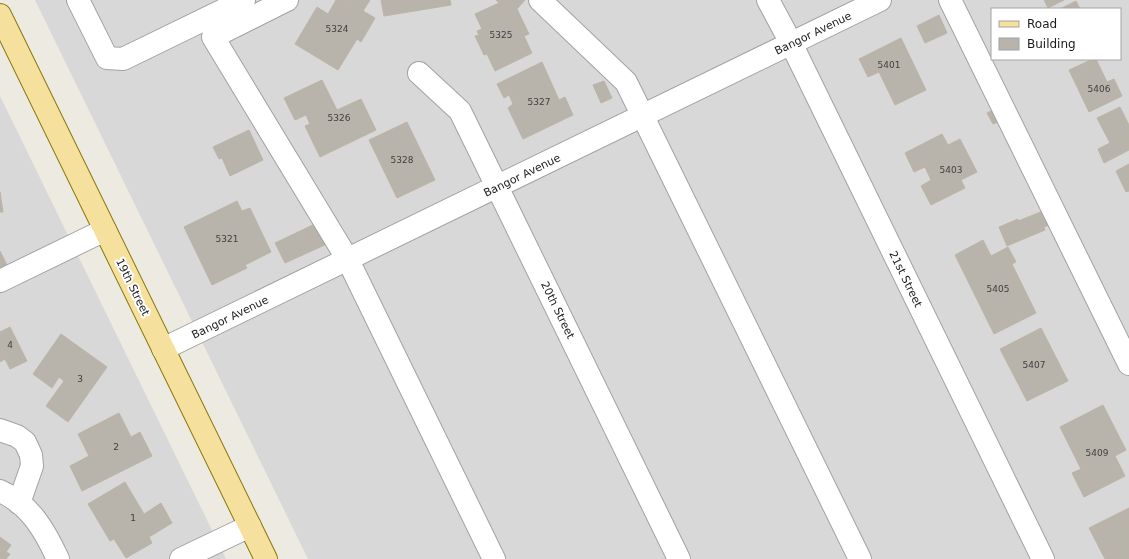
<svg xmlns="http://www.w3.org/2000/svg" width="1129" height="559" font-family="'DejaVu Sans',sans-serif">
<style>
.residential{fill:#d9d8d8;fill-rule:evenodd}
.building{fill:#b8b3ab;stroke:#bdb4a4}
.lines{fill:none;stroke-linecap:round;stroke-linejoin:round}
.minor-casing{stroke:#a2a2a2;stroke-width:24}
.major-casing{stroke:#897709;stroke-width:24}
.minor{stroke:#fff;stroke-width:22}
.major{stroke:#f5e09d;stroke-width:22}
.labels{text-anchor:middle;stroke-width:4;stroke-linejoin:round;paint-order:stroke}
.number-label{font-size:9px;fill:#42413f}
.street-label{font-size:11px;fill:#1b1b1b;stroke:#fff}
</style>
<rect width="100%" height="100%" fill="#eceae1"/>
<g class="residential">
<path d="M35,0H1129V559H308ZM992,9H1120V59H992Z"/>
<path d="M0,96L226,559H0Z"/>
</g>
<g class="building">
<path d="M336,0H345L347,1L348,0H370L363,11L375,18L361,42L357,39L338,70L295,44L317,7L328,14Z"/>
<path d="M381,0H450L451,5L384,16Z"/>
<path d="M496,0H525L517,9L529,34L524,36L532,53L495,71L487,54L484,55L475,36L479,35L477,31L482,29L475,14L499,3Z"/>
<path d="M1044,0H1064L1048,8Z"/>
<path d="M1076,1L1080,9H1060Z"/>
<path d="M939,15L947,33L925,43L917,26Z"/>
<path d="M901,38L926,90L895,105L879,72L868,77L859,59Z"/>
<path d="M1093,59H1096L1107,82L1114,79L1122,96L1089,112L1069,70Z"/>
<path d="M542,62L559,100L565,97L573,115L523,139L508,108L513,104L509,95L504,98L497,84Z"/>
<path d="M322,80L337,110L361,99L376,130L320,157L305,126L310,124L306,115L295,120L284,98Z"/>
<path d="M604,81L612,98L601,103L593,85Z"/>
<path d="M1120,107L1129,125V150L1104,163L1098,149L1110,143L1097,118Z"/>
<path d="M997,108L1003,120L993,124L987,113Z"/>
<path d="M407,122L435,180L397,198L369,140Z"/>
<path d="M249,130L263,160L230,176L222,158L219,159L213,147Z"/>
<path d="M942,134L948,145L960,139L977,172L961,180L965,188L931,205L921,186L931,180L925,167L914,172L905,153Z"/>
<path d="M1129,164V191L1126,192L1116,171Z"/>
<path d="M0,192L3,212H0Z"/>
<path d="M237,201L242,211L250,208L271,252L245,265L247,268L212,285L184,227Z"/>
<path d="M1043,211L1049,225L1044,227L1045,230L1007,246L999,227L1018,219V221Z"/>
<path d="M317,223L327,244L285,263L275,243Z"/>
<path d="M983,240L991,256L1008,247L1016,262L1012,264L1036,313L994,334L955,255Z"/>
<path d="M0,251L8,267L0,271Z"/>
<path d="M10,327L27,361L10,369L5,359L0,362V332Z"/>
<path d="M1041,328L1068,381L1027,401L1000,349Z"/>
<path d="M61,334L107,367L68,422L46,406L64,381L59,377L52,388L33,374Z"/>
<path d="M1103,405L1126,450L1115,456L1125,476L1084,497L1072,473L1081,469L1060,427Z"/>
<path d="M119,413L131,437L140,432L152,456L82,491L70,466L89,456L78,434Z"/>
<path d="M125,482L144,514L161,503L172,523L149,537L152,543L126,558L114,539L110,541L88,504Z"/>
<path d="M1129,508V559H1105L1089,528Z"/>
<path d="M0,537L11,545L6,552L10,554L6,559H0Z"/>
</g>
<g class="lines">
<defs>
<g id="minor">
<path d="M78,0L107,58L123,59L244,0"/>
<path d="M287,0L213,37L348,260L494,559"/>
<path d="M540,0L626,82L860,559"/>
<path d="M768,0L791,43L1043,559"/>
<path d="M950,0L1129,364"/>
<path d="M419,73L460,111L679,559"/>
<path d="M0,281L105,230"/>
<path d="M163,349L880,0"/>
<path d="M0,430L17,436L25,442L31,455L32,466L19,503"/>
<path d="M0,491C30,504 45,531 58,559"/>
<path d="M181,559L250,526"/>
</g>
<path id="major" d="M0,15L266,559"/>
</defs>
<use href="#minor" class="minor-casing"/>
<use href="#major" class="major-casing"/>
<use href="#minor" class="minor"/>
<use href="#major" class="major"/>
</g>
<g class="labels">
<g class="number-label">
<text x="337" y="32">5324</text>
<text x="501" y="38">5325</text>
<text x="889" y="68">5401</text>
<text x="1099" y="92">5406</text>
<text x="539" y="105">5327</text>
<text x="339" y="121">5326</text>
<text x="402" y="163">5328</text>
<text x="951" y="173">5403</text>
<text x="227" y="242">5321</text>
<text x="998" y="292">5405</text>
<text x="10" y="348">4</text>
<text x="1034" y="368">5407</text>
<text x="80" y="382">3</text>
<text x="116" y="450">2</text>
<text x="1097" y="456">5409</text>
<text x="133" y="521">1</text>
</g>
<g class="street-label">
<text transform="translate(813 33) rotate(-26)" y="4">Bangor Avenue</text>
<text transform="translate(522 175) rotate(-26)" y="4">Bangor Avenue</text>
<text transform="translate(906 279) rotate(64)" y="4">21st Street</text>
<text transform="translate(133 287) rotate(64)" y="4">19th Street</text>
<text transform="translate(558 310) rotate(64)" y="4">20th Street</text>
<text transform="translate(230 317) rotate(-26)" y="4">Bangor Avenue</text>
</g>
</g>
<rect x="991" y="8" width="130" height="52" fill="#ffffff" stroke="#a4a4a4"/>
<rect x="999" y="21" width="20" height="6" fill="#f5e09d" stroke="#a4a4a4"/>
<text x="1027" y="28" font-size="12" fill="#1b1b1b">Road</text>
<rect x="999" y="38" width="20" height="12" fill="#b8b3ab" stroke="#a4a4a4"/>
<text x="1027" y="48" font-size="12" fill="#1b1b1b">Building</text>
</svg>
